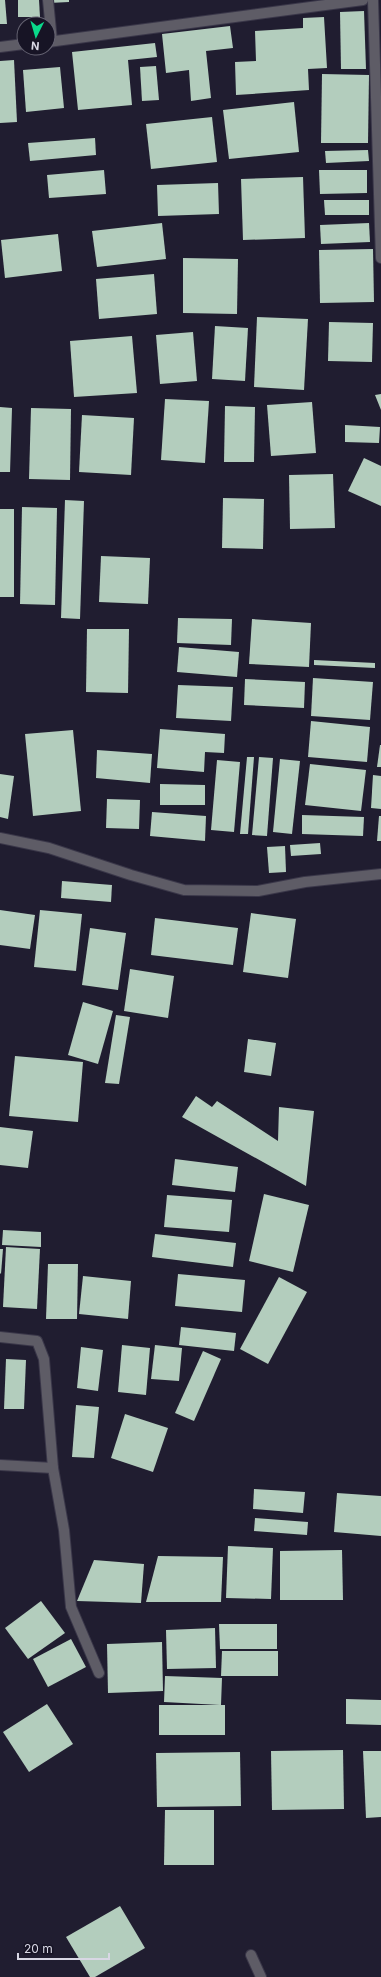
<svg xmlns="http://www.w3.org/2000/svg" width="381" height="1977" font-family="Inter,sans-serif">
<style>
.building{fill:#b3cdbd}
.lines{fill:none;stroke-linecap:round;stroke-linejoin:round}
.minor-casing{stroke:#3a3749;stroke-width:12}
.minor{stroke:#5e5c66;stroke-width:10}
</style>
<rect width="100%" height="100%" fill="#201d30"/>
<g class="building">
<path d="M0,0H5L7,24H0Z"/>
<path d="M18,0H39L40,17H18Z"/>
<path d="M49,0H69V2L49,3Z"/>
<path d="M364,11L366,69H341L340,12Z"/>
<path d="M324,17L327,68L308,69L309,90L236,95L235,62L256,61L255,31L303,28V18Z"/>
<path d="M230,26L233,48L206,51L211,98L191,101L189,70L166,73L162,34Z"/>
<path d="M155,43L157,57L128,60L132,105L78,110L72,52Z"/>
<path d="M14,60L17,122L0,123V61Z"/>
<path d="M156,66L159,100L142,101L140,67Z"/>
<path d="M60,67L64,108L26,112L23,70Z"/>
<path d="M322,74L369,75L368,143H321Z"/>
<path d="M294,102L299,152L229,159L223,110Z"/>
<path d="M212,117L217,162L151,169L146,124Z"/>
<path d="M95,138L96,155L30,161L28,143Z"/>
<path d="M368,150L369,161L326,163L325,151Z"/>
<path d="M104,170L106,194L49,198L47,175Z"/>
<path d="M319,170H367V193L320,194Z"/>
<path d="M303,177L305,238L243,240L241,179Z"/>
<path d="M218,183L219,214L158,216L157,185Z"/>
<path d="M324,200H369V215H325Z"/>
<path d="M162,223L166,259L97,267L92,231Z"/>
<path d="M369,223L370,242L321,244L320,225Z"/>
<path d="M58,234L62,271L5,278L1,240Z"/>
<path d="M373,249L374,302L320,303L319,250Z"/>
<path d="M183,258L238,259L237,314L183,313Z"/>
<path d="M154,274L157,314L99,319L96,279Z"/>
<path d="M257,317L308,319L304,390L254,387Z"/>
<path d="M329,322L373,323L372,362L328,361Z"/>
<path d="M215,326L248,328L245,381L212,379Z"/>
<path d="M193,332L197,381L160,384L156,335Z"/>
<path d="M132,336L137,393L74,397L70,341Z"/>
<path d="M381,394V410L375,395Z"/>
<path d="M165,399L209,401L205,463L161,460Z"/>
<path d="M312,402L316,453L271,456L267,405Z"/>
<path d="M225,406L255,407L254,462H224Z"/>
<path d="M0,407L12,408L10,472H0Z"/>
<path d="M31,408L71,409L70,480L29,479Z"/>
<path d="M82,415L134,418L131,475L79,472Z"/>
<path d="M345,425L380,427L379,443L345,442Z"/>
<path d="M364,458L381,466V506L348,491Z"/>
<path d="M333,474L335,528L290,529L289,475Z"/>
<path d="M223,498L264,499L263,549L222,548Z"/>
<path d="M65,500L84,501L80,619L61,618Z"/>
<path d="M22,507L57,508L55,605L20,604Z"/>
<rect x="0" y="509" width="14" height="88"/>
<path d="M101,556L150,558L148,604L99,602Z"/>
<path d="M178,618L232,619L231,645L177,643Z"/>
<path d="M252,619L311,623L309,667L249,664Z"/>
<path d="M87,629H129L128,693L86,692Z"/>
<path d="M179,647L239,652L237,677L177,672Z"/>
<path d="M314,660L375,663V668L314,665Z"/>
<path d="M313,678L373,682L370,720L311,716Z"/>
<path d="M245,679L305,682L304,708L244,705Z"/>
<path d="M178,685L233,687L231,721L176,718Z"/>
<path d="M311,721L370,727L367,762L308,757Z"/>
<path d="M160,729L225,734L224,753L205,752L204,772L157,768Z"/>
<path d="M73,730L81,811L33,816L25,734Z"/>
<path d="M380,745H381V767H377Z"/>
<path d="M97,750L152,754L150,783L96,778Z"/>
<path d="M247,757H254L248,834H240Z"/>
<path d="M259,757L273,758L267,836L252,835Z"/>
<path d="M280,759L300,761L292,834L273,832Z"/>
<path d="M217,760L240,762L234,832L211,830Z"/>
<path d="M310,764L366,770L361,811L305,805Z"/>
<path d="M0,774L14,776L8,819L0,817Z"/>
<path d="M373,775L381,776V809L371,808Z"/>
<path d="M160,784L205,785V805H160Z"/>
<path d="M107,799L140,800L139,829L106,828Z"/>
<path d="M152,812L206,816L205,841L150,836Z"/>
<path d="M302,815L364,817L363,836L302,834Z"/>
<path d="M379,816H381V841H377Z"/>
<path d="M320,843L321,854L291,856L290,845Z"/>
<path d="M285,846L286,872L269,873L267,847Z"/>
<path d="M62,881L112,885L111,902L61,898Z"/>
<path d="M0,910L35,915L30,949L0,945Z"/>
<path d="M40,910L82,914L76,971L34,967Z"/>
<path d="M251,913L296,919L288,978L243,972Z"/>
<path d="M155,918L238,928L233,965L151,955Z"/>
<path d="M90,928L126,933L118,990L82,985Z"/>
<path d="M130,969L174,976L168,1018L124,1011Z"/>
<path d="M83,1002L113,1011L98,1064L68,1055Z"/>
<path d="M116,1015L130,1017L119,1084L105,1083Z"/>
<path d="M248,1039L276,1043L271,1076L244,1072Z"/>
<path d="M15,1056L83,1062L78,1122L9,1116Z"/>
<path d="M196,1096L212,1107L217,1101L278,1141L279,1107L314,1111L306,1186L182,1117Z"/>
<path d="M0,1127L33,1131L28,1168L0,1165Z"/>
<path d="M175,1159L238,1167L235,1192L172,1185Z"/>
<path d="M264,1194L309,1205L293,1272L249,1261Z"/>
<path d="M167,1195L232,1200L229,1232L164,1227Z"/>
<path d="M3,1230L41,1232V1247L2,1245Z"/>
<path d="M155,1234L236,1243L233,1267L152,1257Z"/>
<path d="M6,1247L40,1249L37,1309L3,1307Z"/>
<path d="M0,1249H3L1,1274L0,1273Z"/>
<path d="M48,1264H78L77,1319H46Z"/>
<path d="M178,1274L245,1280L242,1312L175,1306Z"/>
<path d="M83,1276L131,1281L128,1319L79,1314Z"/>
<path d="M279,1277L307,1292L268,1364L240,1349Z"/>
<path d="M181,1327L236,1333L234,1351L179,1345Z"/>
<path d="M122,1345L150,1348L146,1395L118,1392Z"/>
<path d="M155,1345L182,1348L179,1381L151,1379Z"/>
<path d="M81,1347L103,1350L98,1391L77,1388Z"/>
<path d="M203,1351L221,1359L194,1421L175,1413Z"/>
<path d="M6,1359L26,1360L24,1409H4Z"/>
<path d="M76,1405L99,1407L94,1458L72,1457Z"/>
<path d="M125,1414L168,1428L153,1472L111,1458Z"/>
<path d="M254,1489L305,1492L303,1513L253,1509Z"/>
<path d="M337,1493L381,1496V1536L334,1532Z"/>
<path d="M255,1518L308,1522L307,1535L254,1531Z"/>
<path d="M228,1546L273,1548L271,1599L226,1598Z"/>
<path d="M342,1550L343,1600H280V1551Z"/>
<path d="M158,1556L223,1557L221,1602H146Z"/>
<path d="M94,1560L144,1564L141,1603L77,1601Z"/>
<path d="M41,1601L65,1633L28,1659L5,1628Z"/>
<path d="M219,1624H277V1649H220Z"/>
<path d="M215,1628L216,1668L167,1669L166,1630Z"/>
<path d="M71,1639L86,1667L48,1687L33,1659Z"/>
<path d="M162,1642L163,1691L108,1693L107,1644Z"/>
<path d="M222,1651H278V1676H221Z"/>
<path d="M165,1676L222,1678L221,1705H225V1735H159V1705H220L164,1702Z"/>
<path d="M346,1699L381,1700V1725L346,1724Z"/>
<path d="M47,1704L73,1744L29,1772L3,1732Z"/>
<path d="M343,1750L344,1809L272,1810L271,1751Z"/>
<path d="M363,1751H381V1817L366,1818Z"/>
<path d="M240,1752L241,1806L157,1807L156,1753Z"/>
<path d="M165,1810H214V1865H164Z"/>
<path d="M120,1906L145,1948L95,1977H90L66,1937Z"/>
</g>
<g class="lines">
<defs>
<g id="minor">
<path d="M48,0L52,41"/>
<path d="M373,0L381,258"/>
<path d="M48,42L363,0"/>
<path d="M0,47L24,44"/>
<path d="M0,838L49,848L131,875L184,890L258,891L305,882L381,874"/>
<path d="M0,1337L37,1341L44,1359L53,1468L64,1530L71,1607L99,1673"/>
<path d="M0,1465L53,1468"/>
<path d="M251,1955L261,1977"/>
</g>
</defs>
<use href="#minor" class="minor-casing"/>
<use href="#minor" class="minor"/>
</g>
<g transform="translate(36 36) rotate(185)"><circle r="19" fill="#171425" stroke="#646271"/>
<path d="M0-3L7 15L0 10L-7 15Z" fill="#0ad98b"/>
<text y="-6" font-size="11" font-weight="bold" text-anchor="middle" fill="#d8d7e4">N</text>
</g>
<path d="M18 1953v6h91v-6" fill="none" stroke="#d8d7e4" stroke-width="2"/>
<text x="24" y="1953" font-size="12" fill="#d8d7e4" stroke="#171425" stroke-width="3" paint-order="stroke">20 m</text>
</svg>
